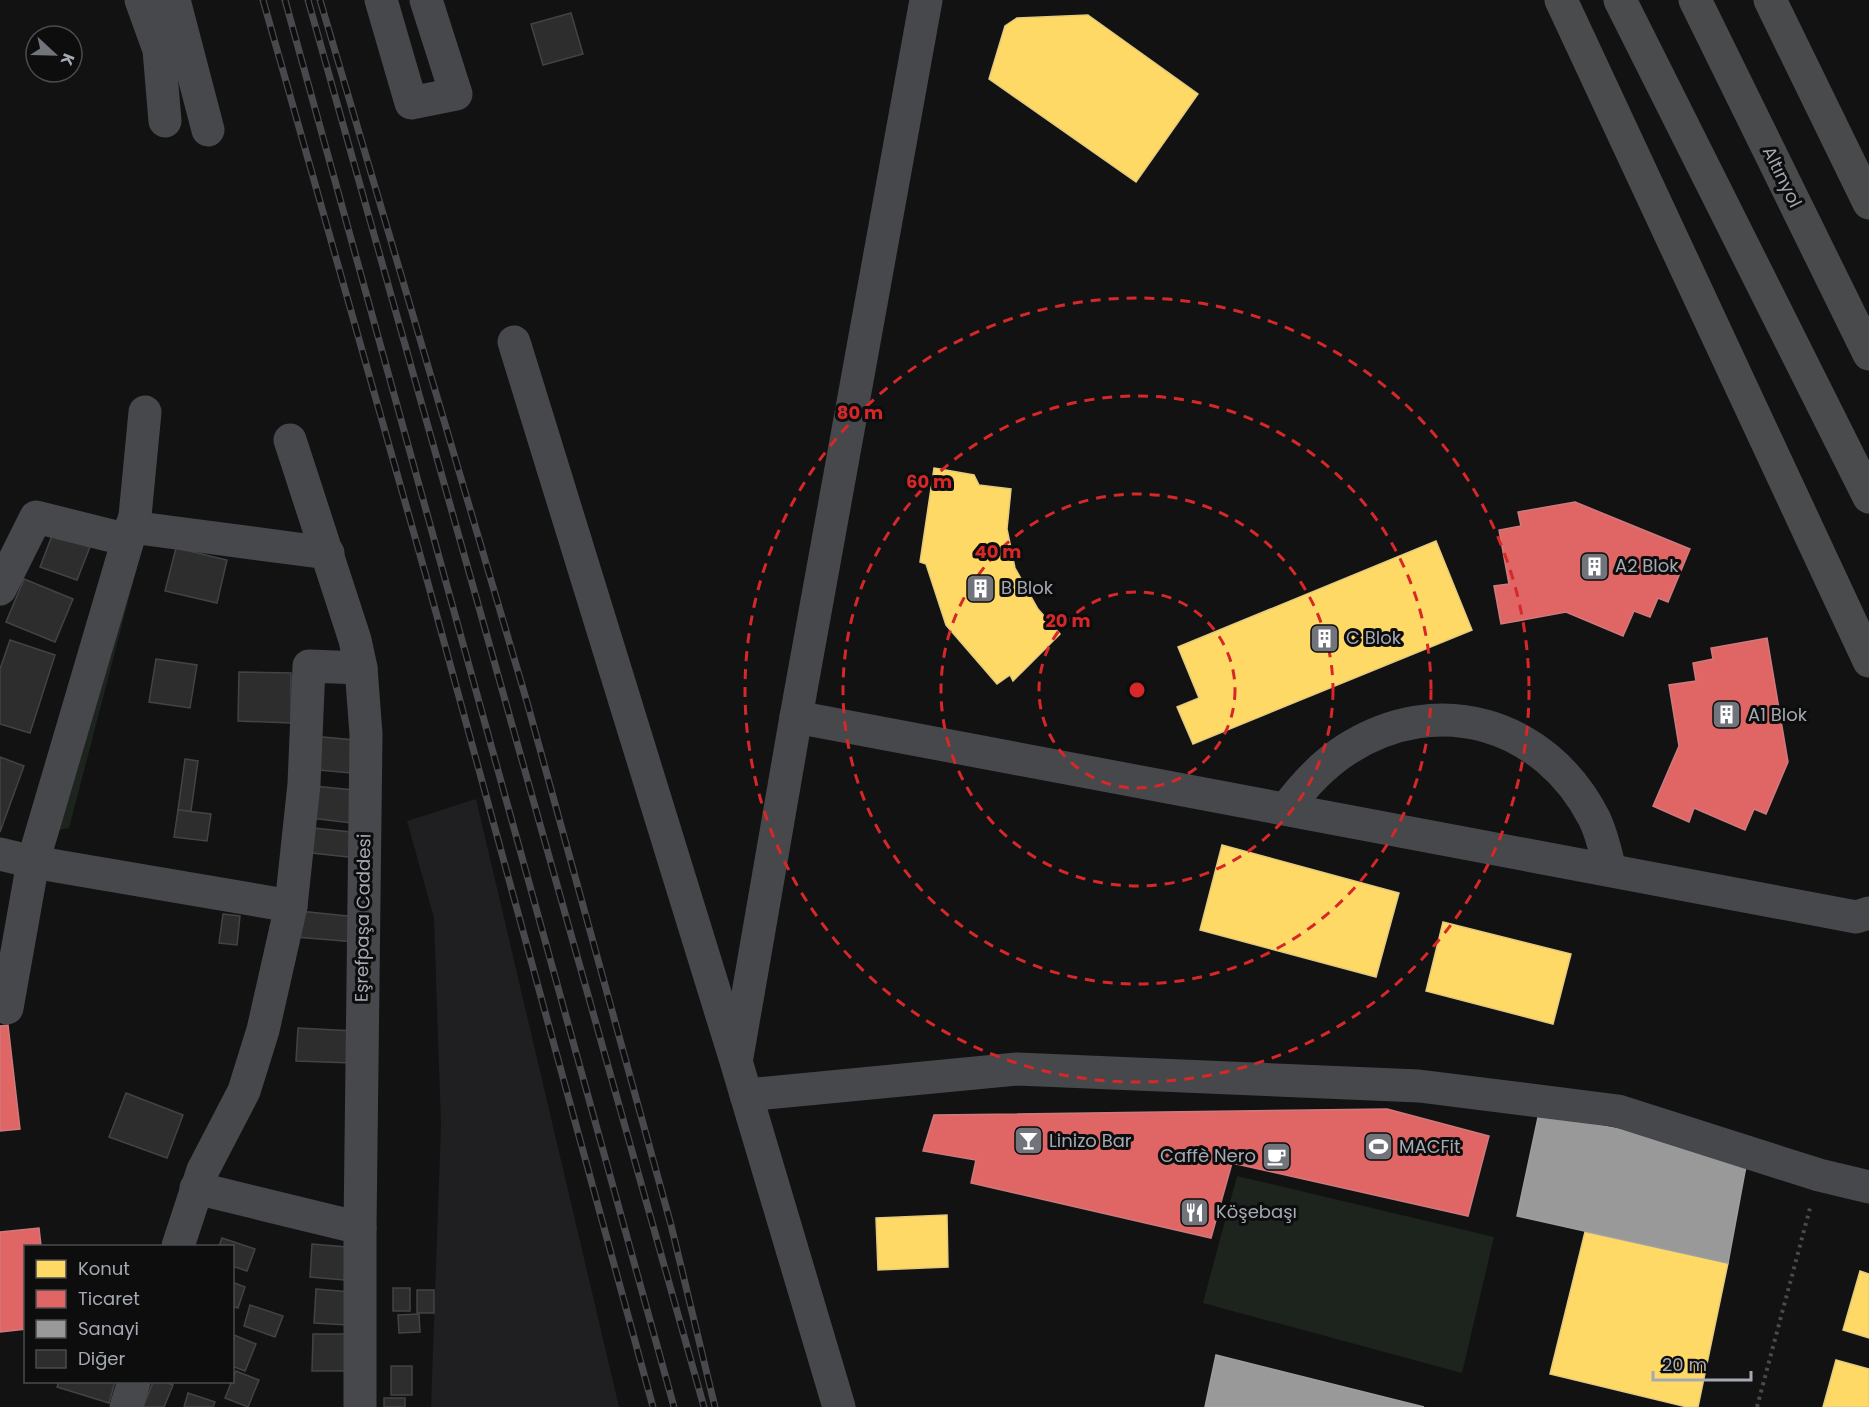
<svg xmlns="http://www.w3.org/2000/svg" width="1869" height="1407" font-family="Poppins,sans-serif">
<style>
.built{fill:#1f1f21}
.green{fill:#1d231d}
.homes{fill:#ffd966;stroke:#e4cb7d;stroke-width:1.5}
.shops{fill:#e06666;stroke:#ce7a7d;stroke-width:1.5}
.industry{fill:#999;stroke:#9d9ea1;stroke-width:1.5}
.building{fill:#2d2d2e;stroke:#424346;stroke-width:1.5}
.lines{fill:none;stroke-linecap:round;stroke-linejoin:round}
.path{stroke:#484a4d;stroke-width:4;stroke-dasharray:3 4.5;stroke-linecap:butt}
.minor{stroke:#47484b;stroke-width:33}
.major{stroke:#4a4b4d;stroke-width:33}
.highway{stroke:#494a4c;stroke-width:33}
.rail-casing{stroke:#48494c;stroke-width:7}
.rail{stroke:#0d0d0e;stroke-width:4.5;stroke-dasharray:14;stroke-linecap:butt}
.ring{fill:none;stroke:#d62828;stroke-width:3;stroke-dasharray:10 8}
.labels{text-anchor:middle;stroke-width:6;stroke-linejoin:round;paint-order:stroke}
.street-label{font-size:18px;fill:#a5a9b3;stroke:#0d0d0e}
.poi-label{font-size:18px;fill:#a5a9b3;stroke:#0d0d0e;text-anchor:start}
.centre{fill:#d62828;stroke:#0d0d0e;stroke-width:3}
.ring-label{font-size:18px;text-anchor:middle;font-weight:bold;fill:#d62828;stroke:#0d0d0e;stroke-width:6;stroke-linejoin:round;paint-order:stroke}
</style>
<rect width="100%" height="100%" fill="#121213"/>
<path class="built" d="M476,799L619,1407H431L441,1126L434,918L407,821Z"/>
<g class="green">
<path d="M141,552L69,828L48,832Z"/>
<path d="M1237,1176L1494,1237L1462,1373L1203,1303Z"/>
</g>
<g class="homes">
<path d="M1088,15L1198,94L1136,182L989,79L1005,26L1017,18Z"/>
<path d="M934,468L974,475L979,485L1011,489L1007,529L1015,568L1038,609L1060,634L1013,681L1010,675L997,684L946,625L926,564L920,562Z"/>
<path d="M1436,541L1472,630L1193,744L1177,707L1199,698L1178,647Z"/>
<path d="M1222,845L1399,893L1376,977L1200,930Z"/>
<path d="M1443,922L1571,954L1553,1024L1426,991Z"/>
<path d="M947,1215L948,1267L878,1270L876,1218Z"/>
<path d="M1585,1232L1728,1263L1698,1407H1687L1550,1374Z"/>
<path d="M1860,1271L1869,1274V1338L1843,1330Z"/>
<path d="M1836,1360L1869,1369V1407H1823Z"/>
</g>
<g class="shops">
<path d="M1575,502L1690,549L1668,602L1658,598L1650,617L1634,611L1623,636L1566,612L1501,624L1494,586L1509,584L1499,530L1521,526L1518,512Z"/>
<path d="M1767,638L1788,762L1766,814L1754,809L1745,830L1694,808L1689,822L1653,806L1679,746L1669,685L1696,681L1693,663L1713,659L1711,648Z"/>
<path d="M8,1025L20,1129L0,1131V1026Z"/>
<path d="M1387,1109L1489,1136L1468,1216L1232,1163L1211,1238L971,1183L976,1160L923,1151L934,1115Z"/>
<path d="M39,1228L41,1246H26V1329L0,1332V1232Z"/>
</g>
<g class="industry">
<path d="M1539,1113L1748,1155L1728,1263L1517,1216Z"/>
<path d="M1216,1355L1424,1407H1205Z"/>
</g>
<g class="building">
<path d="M571,13L583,54L543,65L531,24Z"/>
<path d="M53,533L90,547L77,580L40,567Z"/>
<path d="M176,548L227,560L217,603L165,591Z"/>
<path d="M24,579L73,599L55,642L6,622Z"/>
<path d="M10,640L55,655L30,733L0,724V669Z"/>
<path d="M156,659L197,665L190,708L149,702Z"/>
<path d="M239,672L291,673V723L238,721Z"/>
<path d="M312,736L355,740L351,773L308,769Z"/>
<path d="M0,757L24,766L0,832Z"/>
<path d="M185,759L198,761L191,811L178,810Z"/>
<path d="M314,786L354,790L351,823L311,818Z"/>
<path d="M178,810L211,814L207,841L174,837Z"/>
<path d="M314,828L360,833L357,858L312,853Z"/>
<path d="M299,911L357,917L355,942L296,937Z"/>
<path d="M223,914L240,916L237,945L219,943Z"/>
<path d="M298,1028L354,1031L351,1063L296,1061Z"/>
<path d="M126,1093L183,1115L167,1158L109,1137Z"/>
<path d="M222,1238L255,1249L247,1271L232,1266V1246H219Z"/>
<path d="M312,1244L347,1247L344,1280L310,1277Z"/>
<path d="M232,1282L245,1287L238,1308L232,1306Z"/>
<rect x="393" y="1288" width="17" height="23"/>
<path d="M316,1289L351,1292L348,1325L314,1323Z"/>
<rect x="417" y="1290" width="17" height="23"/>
<path d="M250,1305L283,1316L275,1337L244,1326Z"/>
<path d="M419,1314L420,1332L399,1333L398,1315Z"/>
<path d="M313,1334H350L349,1371H312Z"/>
<path d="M234,1335L256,1344L245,1371L232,1366Z"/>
<rect x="391" y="1366" width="21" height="29"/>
<path d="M236,1371L259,1380L248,1407L225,1398Z"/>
<path d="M59,1382H115L109,1403L57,1387Z"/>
<path d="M153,1382H165L173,1385L164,1407H143Z"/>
<path d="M188,1393L215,1402L213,1407H184Z"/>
<rect x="384" y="1398" width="21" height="9"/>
</g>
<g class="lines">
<path class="path" d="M1757,1407L1810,1208"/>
<g class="minor">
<path d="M141,0L159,50L165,121"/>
<path d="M174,0L208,130"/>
<path d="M381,0L411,103L456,94L426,0"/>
<path d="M514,342L736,1061L839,1407"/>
<path d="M290,440L355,640L361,668L366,734L360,1228V1407"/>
<path d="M131,527L328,553"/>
<path d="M0,589L36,517L128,540"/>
<path d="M796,717L1856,917L1869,913"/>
<path d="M1286,809C1303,786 1322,765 1347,749C1438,691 1545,723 1594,818C1602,834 1606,853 1610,870"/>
<path d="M0,854L33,862L291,906"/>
<path d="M7,1008L33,862L135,516L145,412"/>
<path d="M737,1057L796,717L926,0"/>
<path d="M746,1095L1017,1069L1419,1086L1618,1111L1819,1175L1869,1187"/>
<path d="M196,1188L360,1228"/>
<path d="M178,1246L203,1170L244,1091L263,1030L291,906L304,784L309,666L361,668"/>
<path d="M126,1407L134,1382"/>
</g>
<g class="major">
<path d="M1561,0L1869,661"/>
<path d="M1620,0L1869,497"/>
</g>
<g class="highway">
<path d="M1695,0L1869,354"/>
<path d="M1770,0L1869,203"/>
</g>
<defs>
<g id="rail">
<path d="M263,0L426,576L653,1407"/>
<path d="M285,0L674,1407"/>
<path d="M308,0L704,1407"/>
<path d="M320,0L527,702L671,1225L715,1407"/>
</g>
</defs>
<use href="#rail" class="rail-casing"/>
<use href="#rail" class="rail"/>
</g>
<g class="ring">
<circle cx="1137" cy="690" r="98"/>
<circle cx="1137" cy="690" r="196"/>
<circle cx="1137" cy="690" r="294"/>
<circle cx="1137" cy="690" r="392"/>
</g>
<defs>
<symbol id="building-square" viewBox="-11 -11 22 22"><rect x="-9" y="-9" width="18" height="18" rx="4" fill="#72747b" stroke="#0d0d0e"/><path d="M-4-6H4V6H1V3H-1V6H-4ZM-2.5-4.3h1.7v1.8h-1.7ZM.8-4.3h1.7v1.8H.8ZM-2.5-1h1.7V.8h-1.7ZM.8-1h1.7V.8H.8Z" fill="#fff"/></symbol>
<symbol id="bar-square" viewBox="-11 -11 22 22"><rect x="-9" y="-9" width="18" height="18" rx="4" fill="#72747b" stroke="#0d0d0e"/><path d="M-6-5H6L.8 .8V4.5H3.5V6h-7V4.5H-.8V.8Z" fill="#fff"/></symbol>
<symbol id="stadium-square" viewBox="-11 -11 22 22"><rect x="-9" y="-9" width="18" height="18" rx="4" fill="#72747b" stroke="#0d0d0e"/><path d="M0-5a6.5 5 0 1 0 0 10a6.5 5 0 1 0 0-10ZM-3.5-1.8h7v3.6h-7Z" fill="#fff"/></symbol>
<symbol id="cafe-square" viewBox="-11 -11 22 22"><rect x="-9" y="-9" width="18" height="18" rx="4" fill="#72747b" stroke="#0d0d0e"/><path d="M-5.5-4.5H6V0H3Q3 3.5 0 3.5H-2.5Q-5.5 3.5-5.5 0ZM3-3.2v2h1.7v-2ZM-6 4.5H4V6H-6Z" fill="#fff"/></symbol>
<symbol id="restaurant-square" viewBox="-11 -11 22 22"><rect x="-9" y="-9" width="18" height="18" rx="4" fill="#72747b" stroke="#0d0d0e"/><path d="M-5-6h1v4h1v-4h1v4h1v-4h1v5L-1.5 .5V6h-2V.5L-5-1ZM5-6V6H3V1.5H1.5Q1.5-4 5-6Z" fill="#fff"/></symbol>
</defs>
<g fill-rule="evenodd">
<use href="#building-square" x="1578" y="550" width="33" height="33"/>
<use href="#building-square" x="964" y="572" width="33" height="33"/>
<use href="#building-square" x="1308" y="622" width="33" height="33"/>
<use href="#building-square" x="1710" y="698" width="33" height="33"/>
<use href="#bar-square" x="1012" y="1124" width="33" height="33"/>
<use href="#stadium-square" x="1362" y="1130" width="33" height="33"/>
<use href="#cafe-square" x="1260" y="1140" width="33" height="33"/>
<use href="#restaurant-square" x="1178" y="1196" width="33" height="33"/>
</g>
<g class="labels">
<g class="street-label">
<text transform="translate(1782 177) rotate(64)" y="6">Altınyol</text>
<text transform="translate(363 918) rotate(-89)" y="6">Eşrefpaşa Caddesi</text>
</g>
<g class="poi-label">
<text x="1615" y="572">A2 Blok</text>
<text x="1001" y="594">B Blok</text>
<text x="1346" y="644">C Blok</text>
<text x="1748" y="721">A1 Blok</text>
<text x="1049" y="1147">Linizo Bar</text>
<text x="1399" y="1153">MACFit</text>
<text x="1256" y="1162" text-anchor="end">Caffè Nero</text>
<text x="1216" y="1218">Köşebaşı</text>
</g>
</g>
<circle cx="1137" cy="690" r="9" class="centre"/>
<g class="ring-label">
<text x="860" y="419">80 m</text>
<text x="929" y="488">60 m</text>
<text x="998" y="558">40 m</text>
<text x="1068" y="627">20 m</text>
</g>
<rect x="24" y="1245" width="210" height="138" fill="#0d0d0e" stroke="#4a4b50" stroke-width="1.5"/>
<rect x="36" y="1260" width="30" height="18" fill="#ffd966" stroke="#4a4b50" stroke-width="1.5"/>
<text x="78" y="1275" font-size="18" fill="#a5a9b3">Konut</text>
<rect x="36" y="1290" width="30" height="18" fill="#e06666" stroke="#4a4b50" stroke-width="1.5"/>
<text x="78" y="1305" font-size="18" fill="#a5a9b3">Ticaret</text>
<rect x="36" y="1320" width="30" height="18" fill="#999999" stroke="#4a4b50" stroke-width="1.5"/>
<text x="78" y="1335" font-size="18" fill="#a5a9b3">Sanayi</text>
<rect x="36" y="1350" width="30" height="18" fill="#2d2d2e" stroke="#4a4b50" stroke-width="1.5"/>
<text x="78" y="1365" font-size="18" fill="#a5a9b3">Diğer</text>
<g transform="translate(54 54) rotate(112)"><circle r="28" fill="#0d0d0e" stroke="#4a4b50" stroke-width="1.5"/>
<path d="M0-4.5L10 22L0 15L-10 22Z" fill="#72747b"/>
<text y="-9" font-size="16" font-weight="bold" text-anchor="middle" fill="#a5a9b3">K</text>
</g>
<path d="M1653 1371v9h98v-9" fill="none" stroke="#a5a9b3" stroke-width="3"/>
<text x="1662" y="1371" font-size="18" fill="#a5a9b3" stroke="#0d0d0e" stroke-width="4.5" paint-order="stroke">20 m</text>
</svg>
